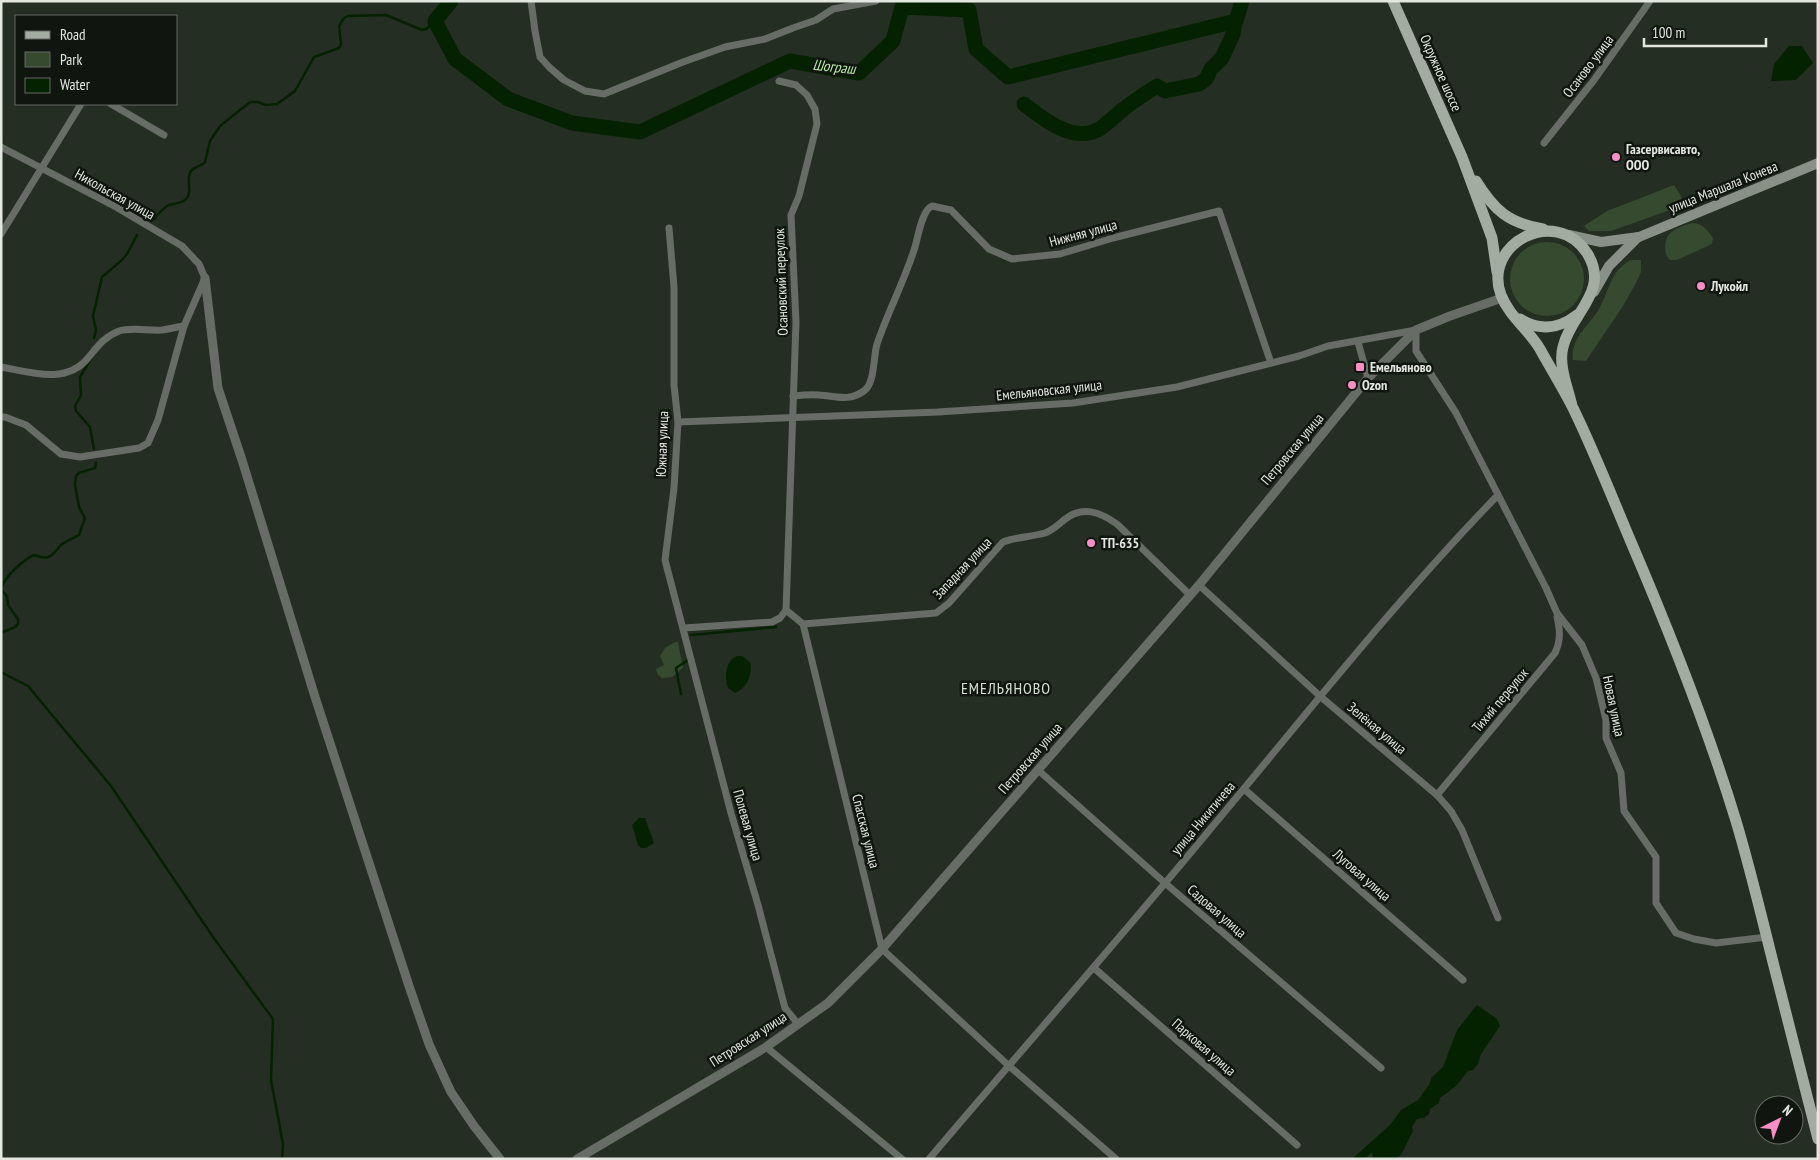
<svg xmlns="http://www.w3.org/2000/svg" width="1819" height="1160" font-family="'PT Sans Narrow',sans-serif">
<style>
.green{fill:#354a2e}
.water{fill:#042200}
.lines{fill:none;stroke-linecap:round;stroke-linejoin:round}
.stream{stroke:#042200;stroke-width:2.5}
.river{stroke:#042200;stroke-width:15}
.minor{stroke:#676c66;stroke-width:7}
.tertiary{stroke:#676c66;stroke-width:9}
.secondary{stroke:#899087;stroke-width:10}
.primary{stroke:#a3aca0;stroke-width:11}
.poi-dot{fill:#fa8fc7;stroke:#111510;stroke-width:2}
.labels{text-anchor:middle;stroke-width:5;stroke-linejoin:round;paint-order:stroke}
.street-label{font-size:14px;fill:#e2e7e0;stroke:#111510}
.poi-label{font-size:14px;font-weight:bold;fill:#e2e7e0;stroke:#111510;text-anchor:start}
.water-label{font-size:15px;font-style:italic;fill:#b7eba6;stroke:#111510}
.quarter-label{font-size:16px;letter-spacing:1px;fill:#d4e0d1;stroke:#111510}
</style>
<rect width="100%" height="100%" fill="#252e23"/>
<g class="green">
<path d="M1674,185L1681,196L1682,202L1676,208L1611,231H1589L1584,226L1607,211Z"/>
<path d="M1692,223C1703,223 1707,230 1713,238L1712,244L1677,260H1670C1663,253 1663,237 1673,231C1678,227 1686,225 1692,223Z"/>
<circle cx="1547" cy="279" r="37"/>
<path d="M1631,260H1641V272L1636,283L1623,306L1586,361L1573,360C1570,338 1589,326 1599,309C1609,292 1611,269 1631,260Z"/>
<path d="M675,642H678L683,668L672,677L662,678L658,675L656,669L664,665L660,656L665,648Z"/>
</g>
<g class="water">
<path d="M1789,46H1802L1813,63L1796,80L1771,81L1774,64Z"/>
<path d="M737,656H742L750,662C753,674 747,688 735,693L728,688C724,678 725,661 737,656Z"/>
<path d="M639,818H645L654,843L646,848H641L638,845L632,825Z"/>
<path d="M1477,1005L1497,1019L1500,1026L1481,1054L1478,1064L1473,1070L1468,1071L1456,1086L1440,1098L1439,1103L1430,1109L1429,1114L1424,1118L1417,1119L1412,1127L1413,1131L1401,1155L1395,1159H1373L1372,1152L1365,1159H1352L1390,1125L1401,1110L1418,1100L1429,1085L1432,1077L1443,1067L1457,1030Z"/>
</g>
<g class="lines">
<g class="stream">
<path d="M154,219C158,214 163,208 169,205C175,203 183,204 187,198C193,191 185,180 191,171C195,166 201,167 205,162L210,141L220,126L250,102H258L266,105L277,104L295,91L314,57L339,48L341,44L339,26L344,18L348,16L386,15L422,30L426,29L435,21"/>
<path d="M94,338L96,330L93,316L102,277L122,260L127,254L137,235"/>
<path d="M92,357L80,377L81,395L75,406L76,411L90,427L94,449"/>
<path d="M1,589C5,576 23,560 34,555C50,561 51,556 61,545C66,541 73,538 79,535L85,518L79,507L75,485L76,476L79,473L95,468L96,463"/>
<path d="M1,590L7,596L8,605L18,619V624L15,627L1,633"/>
<path d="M691,635L776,627"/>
<path d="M1,672L28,686L111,786L213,937L273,1019L271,1080L283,1144L282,1159"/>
<path d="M681,694L676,668L688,660V659"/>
</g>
<g class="river">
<path d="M451,1L435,21L455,59L508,99L572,123L640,132L790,61L859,73L893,41L902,7L969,10L976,49L1008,77L1236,21L1242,1"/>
<path d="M1024,104C1043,119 1075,145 1101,128C1109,122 1117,114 1125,108C1135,100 1146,93 1157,86L1165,91L1199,84L1206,79L1211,69L1222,58L1233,34L1235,21"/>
</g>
<g class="minor">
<path d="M531,1L535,31L540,57L549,67L564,80L585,91L604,94L683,62L725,47L765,39L793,28L816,20L833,9L876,1"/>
<path d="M779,81L796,85L807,95L815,109L817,124L799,196L791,215L796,322L786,610L803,624L882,949L1008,1065L1116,1159"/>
<path d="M111,104L164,135"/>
<path d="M1544,143L1594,80L1650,1"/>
<path d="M1,147L116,207L182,246L199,264L205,278L184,326L158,420L148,443L139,448L80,457L61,454L26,425L5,417H1"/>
<path d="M669,228L674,287V385L678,422L674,488L665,560L731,813L758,905L785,1008L798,1024"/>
<path d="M1,234L81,104"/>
<path d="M1358,342L1368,378"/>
<path d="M1,367C30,372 66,385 88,358C98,346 104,337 119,331C132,327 148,331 162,330C169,329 177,327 184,326"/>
<path d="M793,396C802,395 810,394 819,395C836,396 848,402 864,391C875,383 873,358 877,344C888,311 905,280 915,247C918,237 922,210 932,206L951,210L989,249L1012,259L1060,254L1113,238L1219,211L1271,363"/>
<path d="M678,422L938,412L1073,403L1177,387L1299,356L1328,346L1416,330V351L1456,413L1546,588L1557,613L1582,645L1596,678L1606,720V738L1621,773L1624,811L1656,857V903L1676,933L1694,939L1716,943L1767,937"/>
<path d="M1199,585L1321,697L1437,795L1451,811L1462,830L1498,918"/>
<path d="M803,624L936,613L949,603L1003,542C1016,537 1031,537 1045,533C1053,530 1058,525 1064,520C1082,505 1100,512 1117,524L1190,595"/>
<path d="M684,628L772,622L780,618L786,610"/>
<path d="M1038,770L1165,883L1381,1068"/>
<path d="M1244,789L1463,980"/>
<path d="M1437,795L1555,653C1561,640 1560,630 1557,617"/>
<path d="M1094,968L1297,1145"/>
<path d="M766,1047L902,1159"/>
<path d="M929,1159C1025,1046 1123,935 1217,821C1309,711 1398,598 1498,495"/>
</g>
<g class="tertiary">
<path d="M205,278L218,388L242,460L316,700L410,989L429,1044L451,1092L474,1126L500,1159"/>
<path d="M577,1159L766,1047L828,1003L882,949L1199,585L1368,378L1416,330L1450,316L1502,298"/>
</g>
<g class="secondary">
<path d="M1569,235L1601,242L1639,237L1818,163"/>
<path d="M1594,292L1609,266L1638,237"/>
</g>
<g class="primary">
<path d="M1393,1L1462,157L1492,238L1497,272"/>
<path d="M1476,181C1494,210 1508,223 1543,229"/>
<path d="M1520,319C1539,331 1559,329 1577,315"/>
<path d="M1572,406C1568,388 1558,365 1563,347C1571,313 1611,291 1587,253C1555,205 1482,244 1501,295C1509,316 1529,330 1540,349C1551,369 1563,388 1573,408C1594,451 1612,497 1631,542C1670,633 1707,726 1736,821C1751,871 1763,923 1776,974C1790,1029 1804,1084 1818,1139"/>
</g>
</g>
<g class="poi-dot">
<circle cx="1616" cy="157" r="5"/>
<circle cx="1701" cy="286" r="5"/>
<rect x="1355" y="362" width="10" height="10" rx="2.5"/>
<circle cx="1352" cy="385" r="5"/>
<circle cx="1091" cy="543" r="5"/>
</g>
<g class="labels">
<g class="street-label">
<text transform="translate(1588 66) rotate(-53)" y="5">Осаново улица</text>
<text transform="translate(1441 73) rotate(66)" y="5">Окружное шоссе</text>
<text transform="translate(1723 187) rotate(-22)" y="5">улица Маршала Конева</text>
<text transform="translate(115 194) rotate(29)" y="5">Никольская улица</text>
<text transform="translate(1083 233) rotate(-15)" y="5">Нижняя улица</text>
<text transform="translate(781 282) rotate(-92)" y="5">Осановский переулок</text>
<text transform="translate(1049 390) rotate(-6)" y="5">Емельяновская улица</text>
<text transform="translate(662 444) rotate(-88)" y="5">Южная улица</text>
<text transform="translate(1292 449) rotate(-50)" y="5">Петровская улица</text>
<text transform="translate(962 568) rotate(-47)" y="5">Западная улица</text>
<text transform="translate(1500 700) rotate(-50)" y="5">Тихий переулок</text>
<text transform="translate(1614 706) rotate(78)" y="5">Новая улица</text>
<text transform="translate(1377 728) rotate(40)" y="5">Зелёная улица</text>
<text transform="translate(1030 758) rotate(-49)" y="5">Петровская улица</text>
<text transform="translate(1203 818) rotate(-50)" y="5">улица Никитичева</text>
<text transform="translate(748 825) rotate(74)" y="5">Полевая улица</text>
<text transform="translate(866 831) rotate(76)" y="5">Спасская улица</text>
<text transform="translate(1362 875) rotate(41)" y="5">Луговая улица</text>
<text transform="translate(1217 911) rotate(41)" y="5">Садовая улица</text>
<text transform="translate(748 1039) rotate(-33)" y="5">Петровская улица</text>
<text transform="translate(1204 1047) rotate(41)" y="5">Парковая улица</text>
</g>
<g class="poi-label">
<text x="1626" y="154">Газсервисавто,<tspan x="1626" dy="16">ООО</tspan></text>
<text x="1711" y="291">Лукойл</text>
<text x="1370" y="372">Емельяново</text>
<text x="1362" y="390">Ozon</text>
<text x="1101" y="548">ТП-635</text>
</g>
<g class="water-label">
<text transform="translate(834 67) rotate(6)" y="5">Шограш</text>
</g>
<g class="quarter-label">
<text x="1006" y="694">ЕМЕЛЬЯНОВО</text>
</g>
</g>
<rect width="1819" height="1160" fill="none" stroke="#e2e7e0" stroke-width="5"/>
<rect x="15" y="15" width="162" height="90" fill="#111510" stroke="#656963"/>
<rect x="25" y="31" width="25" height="8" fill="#a3aca0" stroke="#656963"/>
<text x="60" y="40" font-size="15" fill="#e2e7e0">Road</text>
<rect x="25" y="52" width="25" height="15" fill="#354a2e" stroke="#656963"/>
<text x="60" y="65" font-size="15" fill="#e2e7e0">Park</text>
<rect x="25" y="78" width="25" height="15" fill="#042200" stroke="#656963"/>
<text x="60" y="90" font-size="15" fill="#e2e7e0">Water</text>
<g transform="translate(1779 1120) rotate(42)"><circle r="24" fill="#111510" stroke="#656963"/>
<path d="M0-4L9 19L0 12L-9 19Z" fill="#fa8fc7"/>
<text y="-8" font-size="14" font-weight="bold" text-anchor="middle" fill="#e2e7e0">N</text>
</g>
<path d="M1644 38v8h122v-8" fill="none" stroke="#e2e7e0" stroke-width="2.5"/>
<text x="1652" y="38" font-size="15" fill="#e2e7e0" stroke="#111510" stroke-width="4" paint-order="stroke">100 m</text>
</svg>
